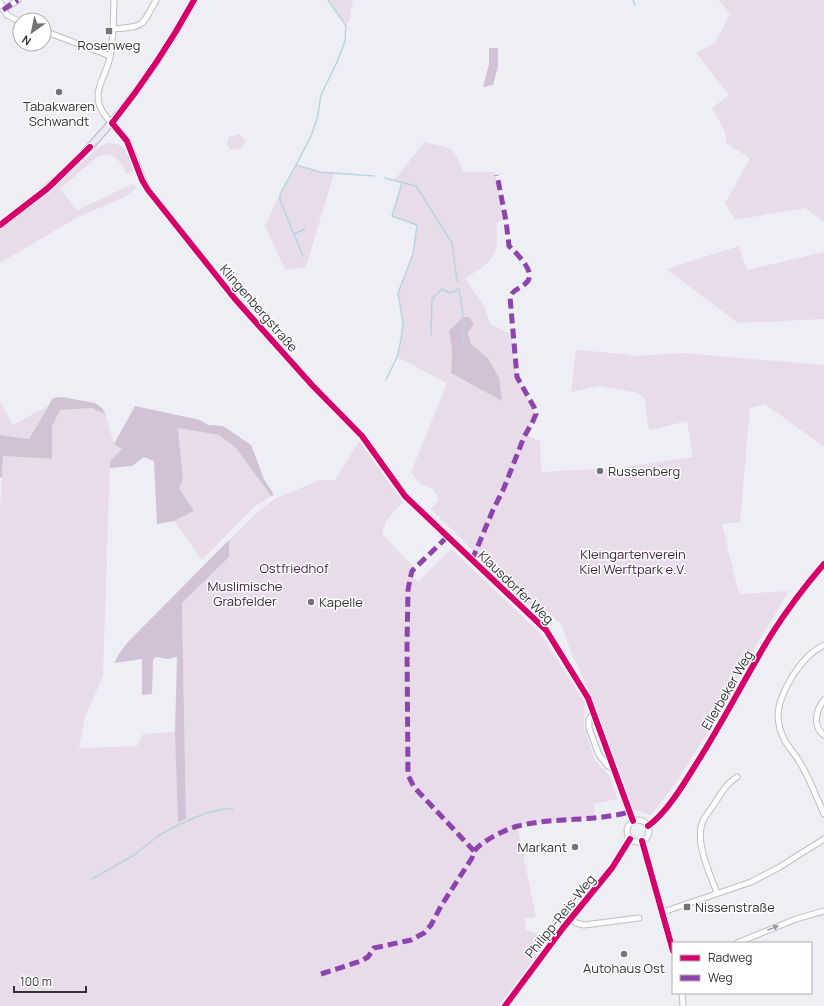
<svg xmlns="http://www.w3.org/2000/svg" width="824" height="1006" font-family="Manrope,sans-serif">
<style>
.green{fill:#e8dceb;fill-rule:evenodd}
.forest{fill:#d1c3d5}
.lines{fill:none;stroke-linecap:round;stroke-linejoin:round}
.stream{stroke:#b6d5de;stroke-width:1.5}
.minor-casing{stroke:#bebfc2;stroke-width:7}
.major-casing{stroke:#b3b0be;stroke-width:8}
.minor{stroke:#fcfdfd;stroke-width:5}
.major{stroke:#eceaf1;stroke-width:6}
.quiet{stroke:#8e44ad;stroke-width:5;stroke-dasharray:10 5;stroke-linecap:butt}
.cycleway-casing{stroke:#fff;stroke-width:8}
.cycleway{stroke:#d6006c;stroke-width:6}
.oneway{fill:#96989a}
.poi-dot{fill:#737478;stroke:#fff;stroke-width:1.5}
.labels{text-anchor:middle;stroke-width:3;stroke-linejoin:round;paint-order:stroke}
.poi-label{font-size:13px;fill:#313236;stroke:#fff}
.street-label{font-size:13px;fill:#313236;stroke:#fff}
.park-label{font-size:13px;fill:#432046;stroke:#fff}
</style>
<rect width="100%" height="100%" fill="#eeeff4"/>
<g class="green">
<path d="M328,0H353L350,18L346,26Z"/>
<path d="M718,0H824V222L805,208L735,220L725,203L750,158L727,144L724,130L712,108L729,95L696,53L716,42L730,13Z"/>
<path d="M239,134L246,141L242,148L231,150L227,145L229,137Z"/>
<path d="M424,142C450,148 454,145 463,172H495L504,220L497,222C496,229 497,235 497,242C496,262 480,269 465,278L484,306L490,324L511,334L517,378L532,407L534,416L527,435L540,441L541,472L618,468L693,457L687,421L651,430L648,427L645,399L638,393L600,386L571,392L576,350L626,354L634,356L682,353L824,365V447L765,404L750,408L740,522L722,524L739,594L789,591L753,651L705,737L675,784L651,815L634,810L592,697L571,652L561,624L548,612L527,604L431,509L439,499L433,489L418,483L411,472L447,383L397,357L401,340L403,323L398,293L413,254L417,225L392,216L401,183L394,181ZM474,323L468,333L471,344L488,358L451,373L452,350L449,331Z"/>
<path d="M107,143C128,143 129,155 133,172L126,174C123,164 118,159 109,154L97,157L60,189L77,210L133,184L137,188L123,198L78,217L0,263V230L25,212L50,192L100,146Z"/>
<path d="M296,165L320,172L334,173L306,267L285,270L265,226L278,198Z"/>
<path d="M739,246L747,270L824,252V319L738,323L666,269Z"/>
<path d="M0,402L13,425L48,406L29,439L0,435Z"/>
<path d="M92,408L106,415L114,444L122,449L110,461L103,676L85,717L79,748L137,746L143,734L175,732L179,821L186,818L182,603L229,557V540L261,509L276,498L320,480H335L359,441L403,502L386,521L382,534L414,567L410,575L418,582L451,549L540,633L585,703L584,727L595,760L609,775L618,799L594,804L595,817L517,825L536,917L524,919L526,930L550,937L499,1006H0V508L3,456L52,459V426L59,410Z"/>
<path d="M178,428L219,435L236,448L271,496L255,506L202,560L174,521L194,511L179,488L183,480Z"/>
</g>
<g class="forest">
<path d="M489,48H498V67L493,85L483,87L489,64Z"/>
<path d="M463,317H468L474,323L468,333L471,344L488,358L499,378L502,401L451,373L452,350L449,331Z"/>
<path d="M62,397L95,403L102,408L106,415L92,408L60,410L52,426V459L3,456L2,478L0,477V435L29,439L53,398Z"/>
<path d="M135,406L200,420L208,425L223,426L251,445L264,479L274,495L271,496L236,448L219,435L178,428L183,480L179,488L194,511L174,521L157,524L154,461L144,457L132,466L110,468V461L122,449L114,444Z"/>
<path d="M229,540V557L182,603L186,819L178,822L175,732L177,657L168,659L156,657L153,660L152,694L142,695V659L114,663L119,654L128,642Z"/>
</g>
<g class="lines">
<g class="stream">
<path d="M328,0L346,26L345,41L337,62L321,95L317,119L311,136L296,165L320,172L374,176"/>
<path d="M633,0L635,5"/>
<path d="M296,165L280,194V200L303,256"/>
<path d="M385,178L416,186L452,243L457,281"/>
<path d="M294,234L305,229"/>
<path d="M431,335L432,299L442,289L450,293L459,289L464,322L463,343"/>
<path d="M386,380L397,357L401,340L403,323L398,293L413,254L417,225L392,216L402,183"/>
<path d="M92,879L134,855L158,836L180,824L206,813L223,809H233"/>
</g>
<defs>
<g id="minor">
<path d="M114,0C113,20 114,42 109,61C106,73 98,84 98,96C98,115 116,125 126,139C136,155 139,174 148,190L235,299L312,385L362,436L405,496L546,630L588,698L633,821"/>
<path d="M0,2L7,15L20,22"/>
<path d="M3,10L18,0"/>
<path d="M113,29C145,26 141,28 156,0"/>
<path d="M44,31L110,56"/>
<path d="M824,645C809,653 801,663 792,677C779,699 772,717 785,741C789,748 795,754 799,761C809,777 816,796 824,814"/>
<path d="M824,700C816,710 812,726 824,735"/>
<path d="M593,714L589,719V728L599,755L608,766L613,768"/>
<circle cx="638" cy="831" r="11"/>
<path d="M648,826C667,813 685,782 698,761C724,720 746,676 771,635C787,610 805,586 824,564"/>
<path d="M642,841L673,951"/>
<path d="M717,893C710,874 694,841 703,821C706,815 711,809 715,803C722,792 726,784 737,777"/>
<path d="M663,912L751,882L778,868L824,839"/>
<path d="M570,918L576,923L584,925L639,918"/>
<path d="M737,943L796,919L824,911"/>
<path d="M682,993L683,1006"/>
<path d="M505,1006L563,928L612,868L630,839"/>
</g>
<path id="major" d="M0,225C83,167 146,88 194,0"/>
</defs>
<use href="#minor" class="minor-casing"/>
<use href="#major" class="major-casing"/>
<use href="#minor" class="minor"/>
<use href="#major" class="major"/>
<g class="quiet">
<path d="M3,10L18,0"/>
<path d="M447,537L412,571L410,579L408,590L407,647L408,775L414,787L474,851"/>
<path d="M472,560L493,510L504,488L524,437L533,421L536,414L534,407L517,377L510,297C513,289 520,289 526,283C538,273 516,253 509,246L506,221L497,175"/>
<path d="M321,974L361,961L368,957L374,948L411,940L424,933L431,925L441,906L472,858C473,855 473,852 475,850C484,840 506,829 518,826C554,817 593,822 629,812"/>
</g>
<defs>
<g id="cycleway">
<path d="M194,0C170,44 143,84 112,123L127,141L142,180L148,190L235,299L312,385L362,436L405,496L546,630L588,698L633,821"/>
<path d="M0,225L48,188L90,147"/>
<path d="M648,826C667,813 685,782 698,761C724,720 746,676 771,635C787,610 805,586 824,564"/>
<path d="M642,841L673,951"/>
<path d="M505,1006L563,928L612,868L630,839"/>
</g>
</defs>
<use href="#cycleway" class="cycleway-casing"/>
<use href="#cycleway" class="cycleway"/>
</g>
<defs><path id="oneway-solid" d="M-6-.8H1V-3.2L6.5 0L1 3.2V.8H-6Z"/></defs>
<use class="oneway" href="#oneway-solid" transform="translate(773 928) rotate(-22)"/>
<g class="poi-dot">
<rect x="105" y="27" width="8" height="8" rx="2"/>
<circle cx="59" cy="92" r="4"/>
<circle cx="600" cy="471" r="4"/>
<circle cx="311" cy="602" r="4"/>
<circle cx="575" cy="847" r="4"/>
<rect x="683" y="903" width="8" height="8" rx="2"/>
<circle cx="624" cy="954" r="4"/>
</g>
<g class="labels">
<g class="poi-label">
<text x="109" y="50">Rosenweg</text>
<text x="59" y="111">Tabakwaren<tspan x="59" dy="15">Schwandt</tspan></text>
<text x="608" y="476" text-anchor="start">Russenberg</text>
<text x="319" y="607" text-anchor="start">Kapelle</text>
<text x="567" y="852" text-anchor="end">Markant</text>
<text x="695" y="912" text-anchor="start">Nissenstraße</text>
<text x="624" y="973">Autohaus Ost</text>
</g>
<g class="street-label">
<text transform="translate(259 308) rotate(49)" y="5">Klingenbergstraße</text>
<text transform="translate(516 587) rotate(44)" y="5">Klausdorfer Weg</text>
<text transform="translate(727 690) rotate(-60)" y="5">Ellerbeker Weg</text>
<text transform="translate(560 916) rotate(-51)" y="5">Philipp-Reis-Weg</text>
</g>
<g class="park-label">
<text x="633" y="559">Kleingartenverein<tspan x="633" dy="15">Kiel Werftpark e.V.</tspan></text>
<text x="294" y="573">Ostfriedhof</text>
<text x="245" y="591">Muslimische<tspan x="245" dy="15">Grabfelder</tspan></text>
</g>
</g>
<rect x="672" y="942" width="140" height="52" fill="#ffffff" stroke="#adadaf"/>
<rect x="680" y="955" width="20" height="6" fill="#d6006c" stroke="#adadaf"/>
<text x="708" y="962" font-size="12" fill="#313236">Radweg</text>
<rect x="680" y="975" width="20" height="6" fill="#8e44ad" stroke="#adadaf"/>
<text x="708" y="982" font-size="12" fill="#313236">Weg</text>
<g transform="translate(32 32) rotate(213)"><circle r="19" fill="#ffffff" stroke="#adadaf"/>
<path d="M0-3L7 15L0 10L-7 15Z" fill="#737478"/>
<text y="-6" font-size="11" font-weight="bold" text-anchor="middle" fill="#313236">N</text>
</g>
<path d="M14 986v6h72v-6" fill="none" stroke="#313236" stroke-width="2"/>
<text x="20" y="986" font-size="12" fill="#313236" stroke="#ffffff" stroke-width="3" paint-order="stroke">100 m</text>
</svg>
